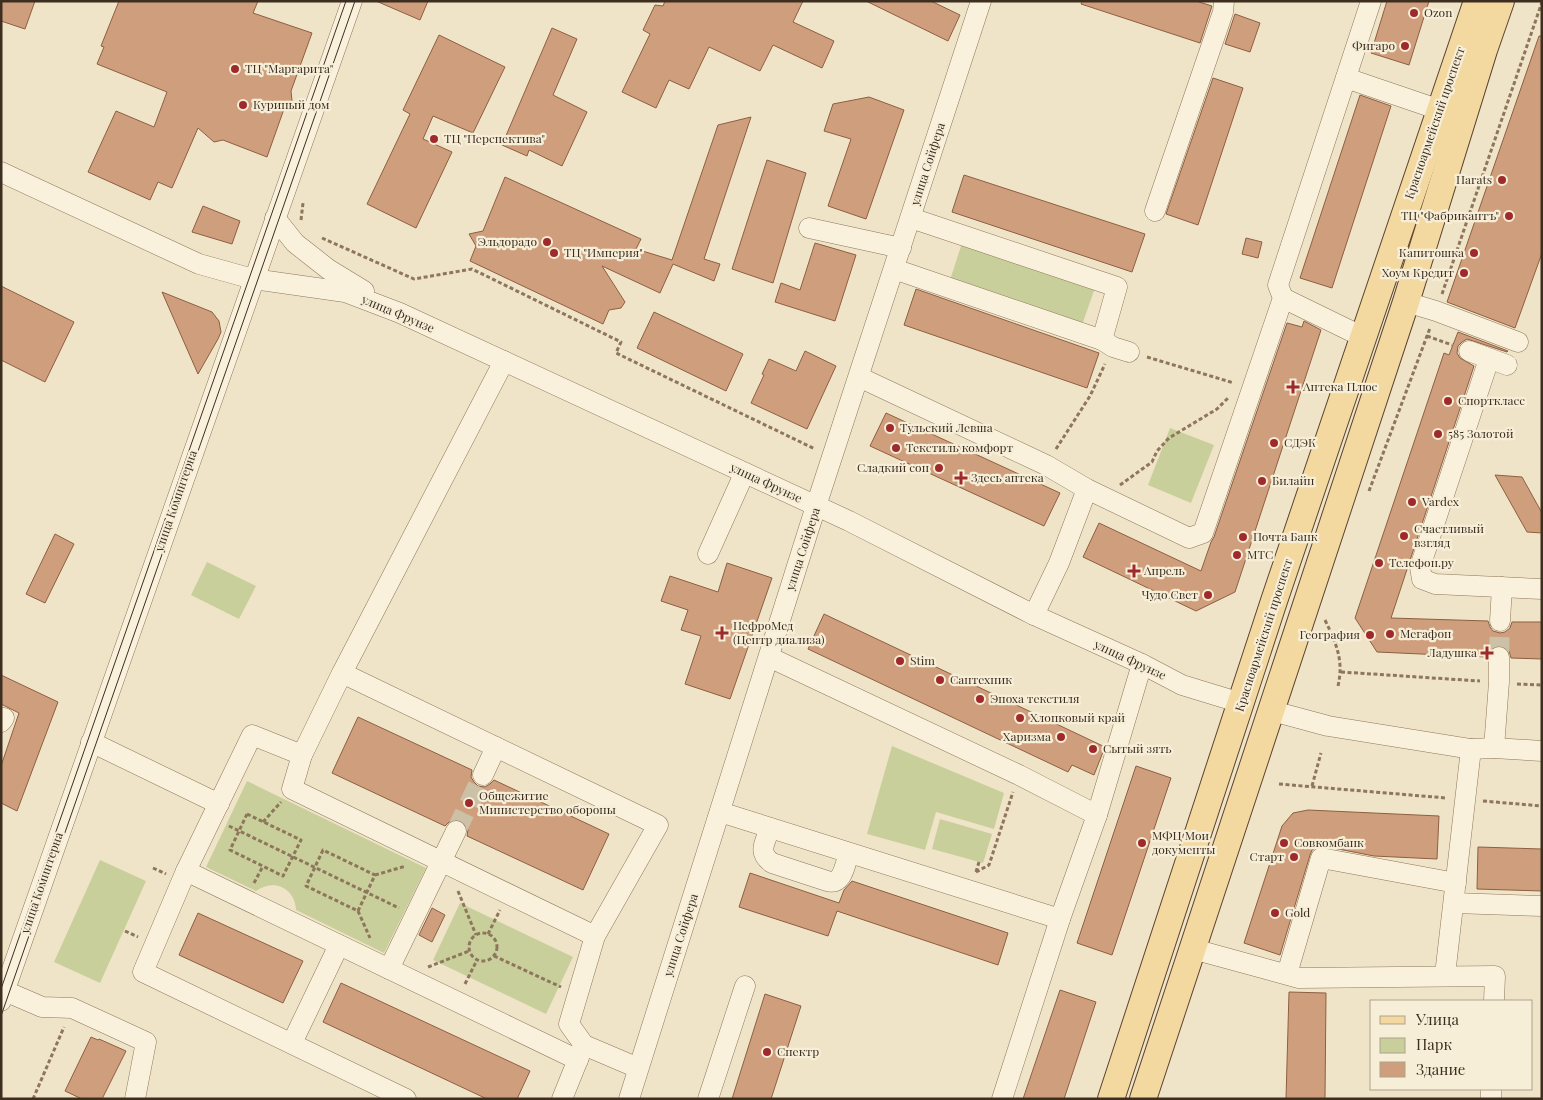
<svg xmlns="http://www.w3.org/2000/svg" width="1543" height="1100" font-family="'Playfair Display',serif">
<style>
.green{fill:#c9cf9b}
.building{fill:#cf9f7d;stroke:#8d5f41}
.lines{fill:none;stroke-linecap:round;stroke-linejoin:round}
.minor-tunnel{stroke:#ccc0a6;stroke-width:20;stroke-dasharray:20 10;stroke-linecap:butt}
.minor-casing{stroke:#8d765c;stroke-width:21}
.major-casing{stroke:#5b4430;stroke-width:28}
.path{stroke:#8d765c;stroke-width:3;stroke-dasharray:4 2.5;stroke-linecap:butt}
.minor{stroke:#faf1dc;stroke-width:20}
.major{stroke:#f3d9a0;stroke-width:26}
.tram{stroke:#3d2e20;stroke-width:1}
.poi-dot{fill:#9e2a2b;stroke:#f7eed8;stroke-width:2}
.labels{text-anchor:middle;stroke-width:4.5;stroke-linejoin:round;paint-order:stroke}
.poi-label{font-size:12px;fill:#3d2e20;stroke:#f7eed8;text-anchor:start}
.street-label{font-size:12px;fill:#3d2e20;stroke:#f7eed8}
</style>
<rect width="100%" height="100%" fill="#f0e4c8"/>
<g class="green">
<path d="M962,243L1095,288L1082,325L950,280Z"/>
<path d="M1170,428L1214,445L1191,503L1148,485Z"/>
<path d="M207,562L256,586L239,619L191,595Z"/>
<path d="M892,746L1004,793L994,829L936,812L925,850L867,834Z"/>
<path d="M247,781L426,868L384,953L296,910C295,888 274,878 256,891L206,867Z"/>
<path d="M940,819L992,834L983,863L932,849Z"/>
<path d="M100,860L146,881L100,983L54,962Z"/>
<path d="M460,903L573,957L546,1014L433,960Z"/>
</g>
<g class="building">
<path d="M1,1H35L25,29L1,21Z"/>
<path d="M119,1H258L253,13L312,33L291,91L292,101L284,109L267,157L223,140L214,142L198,128L172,188L158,182L150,200L88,172L116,111L154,127L167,92L97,64L104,47L101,46Z"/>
<path d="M376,1H428L420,20Z"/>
<path d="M665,1H803L793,22L834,41L822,68L773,45L760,71L709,47L689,89L669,80L656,108L622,92L650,34L643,30L655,5L663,6Z"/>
<path d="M866,1H931L960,15L948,41Z"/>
<path d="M1082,1H1196L1212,6L1200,43L1081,4Z"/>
<path d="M1387,1H1429L1409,65L1371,53Z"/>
<path d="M1235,14L1260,23L1250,52L1225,44Z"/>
<path d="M552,28L577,39L553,95L587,112L562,166L529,150L527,156L502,145Z"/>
<path d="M439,35L505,67L473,133L433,116L423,139L452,152L416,228L367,204L410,114L403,110Z"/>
<path d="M1539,36H1542V253L1515,328L1447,302Z"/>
<path d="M1213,78L1243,88L1198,225L1166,214Z"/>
<path d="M1360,95L1391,106L1332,288L1300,278Z"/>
<path d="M869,97L904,110L866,219L828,206L851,139L824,131L833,104Z"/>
<path d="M751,117L704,259L720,264L714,281L673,264L660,293L602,266L625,302L621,308L609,310L603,324L470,261L476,246L469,234L483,231L505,177L641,239L636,249L672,260L718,125Z"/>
<path d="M767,160L806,173L773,283L732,269Z"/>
<path d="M964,175L1145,234L1132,272L952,212Z"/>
<path d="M203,206L240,221L232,244L192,232Z"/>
<path d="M1246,238L1262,242L1258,258L1242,254Z"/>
<path d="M815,243L856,255L835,321L775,302L781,283L800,290Z"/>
<path d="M1,286L74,322L45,382L1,360Z"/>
<path d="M916,289L1099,353L1087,388L904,325Z"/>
<path d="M162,292L212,312L219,321L221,332L218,339L198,374Z"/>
<path d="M654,312L743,354L726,391L637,348Z"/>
<path d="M1304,321L1321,330L1235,592L1196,611L1083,557L1099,523L1201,571L1211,542L1214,537L1287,323L1302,327Z"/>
<path d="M1458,332L1508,351L1507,352L1467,339L1462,342L1458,346L1457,353L1460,358L1474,366L1391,618L1488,621L1490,627L1493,631L1500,633L1505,632L1510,628L1512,622H1542V659L1511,658L1509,651L1504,647L1499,645L1493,647L1489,652L1487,657L1377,652L1355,618L1444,353L1449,355Z"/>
<path d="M805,351L836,366L807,429L751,403L764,375L762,374L769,359L796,371Z"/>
<path d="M886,413L1060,493L1044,526L870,446Z"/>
<path d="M1495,475L1522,477L1542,513V533L1527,532Z"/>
<path d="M55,534L74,544L45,603L26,594Z"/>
<path d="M727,563L772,578L730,699L685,684L701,636L681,630L688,610L661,601L670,576L718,592Z"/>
<path d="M824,614L1105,747L1094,775L1072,765L1068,772L808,649Z"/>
<path d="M1,675L58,702L17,811L1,803V766L19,713L1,704Z"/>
<path d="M358,717L472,770L471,777L474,782L478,786L485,787L490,784L494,780L609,834L583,890L467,836L468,830L466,825L461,820L455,819L450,821L445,826L332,773Z"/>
<path d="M1136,766L1171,778L1112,955L1077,943Z"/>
<path d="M1308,810L1439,816L1437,859L1374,856L1323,846L1317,847L1312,850L1310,855L1280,955L1244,943L1282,826L1293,813Z"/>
<path d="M1478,847L1542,849V891L1477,889Z"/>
<path d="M750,873L839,903L844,890L852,881L1008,933L998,965L837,911L828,936L739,907Z"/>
<path d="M432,908L445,915L432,942L419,935Z"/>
<path d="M198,913L303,961L283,1003L179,955Z"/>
<path d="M341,983L530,1071L517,1099H487L323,1022Z"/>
<path d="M1060,990L1096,1002L1064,1099H1023Z"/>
<path d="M1289,992L1326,993L1325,1099H1286Z"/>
<path d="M765,994L801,1006L771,1099H732Z"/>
<path d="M91,1037L98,1040L99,1039L126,1051L102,1099H82L65,1091Z"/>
</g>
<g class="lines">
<g class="minor-tunnel">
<path d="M1499,657L1500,621"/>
<path d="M456,831L483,775"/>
</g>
<defs>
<g id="minor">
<path d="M1346,78L1440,110"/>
<path d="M1,172L199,264L253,279L345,292L400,313L849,521L1034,615L1142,664L1182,685L1241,703"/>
<path d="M1155,211L1223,12L1224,1"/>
<path d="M275,218L295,243L328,269L364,291"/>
<path d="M911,218L1117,287L1102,340"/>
<path d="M809,228L901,248"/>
<path d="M894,269L1102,340L1113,347L1129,352"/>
<path d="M1283,298L1363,337"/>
<path d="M1406,302L1436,311L1518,342"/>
<path d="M1469,351L1507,365"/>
<path d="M1489,359L1420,567L1422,579L1435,584L1542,589"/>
<path d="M859,377L1046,465L1087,489L1189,538L1203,533L1283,298L1278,285L1371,1"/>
<path d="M708,554L744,474"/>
<path d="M1034,615L1059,563L1087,489"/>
<path d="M1500,621L1502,587"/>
<path d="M769,657L1019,775L1097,815"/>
<path d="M342,673L504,361"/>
<path d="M1272,711L1328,726L1471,749L1494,748L1542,751"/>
<path d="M1,722L4,718"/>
<path d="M91,742L219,804"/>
<path d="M1494,748L1499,682V657"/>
<path d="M302,755L342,673L658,825L595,936"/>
<path d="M483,775L496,747"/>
<path d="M720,812L1060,919"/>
<path d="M770,828C765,843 757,852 772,863L827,881C843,886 845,864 849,853"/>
<path d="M186,871L578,1060"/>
<path d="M1454,903L1542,906"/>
<path d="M1193,949L1299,978L1495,976L1494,1001"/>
<path d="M389,969L456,831"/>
<path d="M1287,974L1321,858L1456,883"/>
<path d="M1445,975L1471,749"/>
<path d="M5,991L42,1007L72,1008L146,1042L135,1099"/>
<path d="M1,1001L352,1"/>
<path d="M292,1043L339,945"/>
<path d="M406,1099L143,972L186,871L252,735L302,755L292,789L595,936L569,1024L584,1045L638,1068"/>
<path d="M562,1099L583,1047"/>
<path d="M629,1099L816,506L981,1"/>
<path d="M708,1099L745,986"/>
<path d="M1002,1099L1060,919L1097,815L1142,664"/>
<path d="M1491,1099V1089"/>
</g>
<g id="major">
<path d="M1111,1099L1274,601L1477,1"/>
<path d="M1143,1099L1406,302L1484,50L1501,1"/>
</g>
</defs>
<use href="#minor" class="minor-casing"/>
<use href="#major" class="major-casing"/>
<g class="path">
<path d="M301,220L303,203"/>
<path d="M322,238L414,279L472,269L621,342L616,353L815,449"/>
<path d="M1442,294L1542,2"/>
<path d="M1427,336L1452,345"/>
<path d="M1147,357L1234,383"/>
<path d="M1056,449L1090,396L1105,364"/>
<path d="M1120,485L1152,462L1157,451L1169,438L1217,409L1228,398"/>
<path d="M1369,491L1430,328"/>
<path d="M1325,620C1336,643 1344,660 1338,686"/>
<path d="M1341,672L1480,681"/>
<path d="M1517,684L1542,685"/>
<path d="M1279,784L1446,798"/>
<path d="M1312,786L1321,753"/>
<path d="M1483,801L1542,806"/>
<path d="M247,814L301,840L283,876L230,850Z"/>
<path d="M263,822L281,802"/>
<path d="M229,826L399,908"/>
<path d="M153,868L166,874"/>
<path d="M976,872L989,865L1013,792"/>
<path d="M976,872L979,862"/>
<path d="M375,875L406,866"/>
<path d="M254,883L263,866"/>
<path d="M458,891L476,935"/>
<path d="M358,911L375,875L323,850L306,886L358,911L370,938"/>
<path d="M125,931L138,937"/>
<circle cx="483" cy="947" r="14"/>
<path d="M488,934L500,910"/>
<path d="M494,956L561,987"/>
<path d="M428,967L469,951"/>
<path d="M465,984L477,960"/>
<path d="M33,1099L64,1027"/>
</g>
<use href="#minor" class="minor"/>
<use href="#major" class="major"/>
<g class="tram">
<path d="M1,989L346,1"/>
<path d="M1,1016L355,1"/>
</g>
</g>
<g class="poi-dot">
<circle cx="1414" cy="13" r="5"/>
<circle cx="1405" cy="46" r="5"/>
<circle cx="235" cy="69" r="5"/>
<circle cx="243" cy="105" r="5"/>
<circle cx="434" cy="139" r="5"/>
<circle cx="1502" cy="180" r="5"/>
<circle cx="1509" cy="216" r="5"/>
<circle cx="547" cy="242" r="5"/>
<circle cx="554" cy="253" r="5"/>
<circle cx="1474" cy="253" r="5"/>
<circle cx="1464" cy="273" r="5"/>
<path d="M1290.5 379.5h5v5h5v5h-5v5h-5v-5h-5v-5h5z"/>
<circle cx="1448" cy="401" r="5"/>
<circle cx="890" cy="428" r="5"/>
<circle cx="1438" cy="434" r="5"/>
<circle cx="1274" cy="443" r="5"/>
<circle cx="896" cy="448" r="5"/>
<circle cx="939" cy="468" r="5"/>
<path d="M958.5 470.5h5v5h5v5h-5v5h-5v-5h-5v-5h5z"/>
<circle cx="1262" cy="481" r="5"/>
<circle cx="1412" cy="502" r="5"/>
<circle cx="1404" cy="536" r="5"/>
<circle cx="1243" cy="537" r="5"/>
<circle cx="1237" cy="555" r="5"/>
<circle cx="1379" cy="563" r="5"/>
<path d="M1131.5 563.5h5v5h5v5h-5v5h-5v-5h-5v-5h5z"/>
<circle cx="1208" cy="595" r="5"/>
<path d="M719.5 625.5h5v5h5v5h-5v5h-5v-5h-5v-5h5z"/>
<circle cx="1390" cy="634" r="5"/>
<circle cx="1370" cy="635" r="5"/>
<path d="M1484.5 645.5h5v5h5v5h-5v5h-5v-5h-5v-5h5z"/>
<circle cx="900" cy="661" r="5"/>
<circle cx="940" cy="680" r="5"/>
<circle cx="980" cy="699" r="5"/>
<circle cx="1020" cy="718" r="5"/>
<circle cx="1061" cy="737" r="5"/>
<circle cx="1093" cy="749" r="5"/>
<circle cx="469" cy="803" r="5"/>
<circle cx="1142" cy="843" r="5"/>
<circle cx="1284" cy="843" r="5"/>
<circle cx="1294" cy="857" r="5"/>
<circle cx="1275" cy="913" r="5"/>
<circle cx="767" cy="1052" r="5"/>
</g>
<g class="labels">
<g class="poi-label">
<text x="1424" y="17">Ozon</text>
<text x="1395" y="50" text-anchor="end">Фигаро</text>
<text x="245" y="73">ТЦ "Маргарита"</text>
<text x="253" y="109">Куриный дом</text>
<text x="444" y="143">ТЦ "Перспектива"</text>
<text x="1492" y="184" text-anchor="end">Harats</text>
<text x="1499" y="220" text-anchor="end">ТЦ "Фабрикантъ"</text>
<text x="537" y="246" text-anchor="end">Эльдорадо</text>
<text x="564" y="257">ТЦ "Империя"</text>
<text x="1464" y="257" text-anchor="end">Капитошка</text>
<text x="1454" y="277" text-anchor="end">Хоум Кредит</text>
<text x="1303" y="391">Аптека Плюс</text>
<text x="1458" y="405">Спорткласс</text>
<text x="900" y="432">Тульский Левша</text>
<text x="1448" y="438">585 Золотой</text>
<text x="1284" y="447">СДЭК</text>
<text x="906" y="452">Текстиль комфорт</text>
<text x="929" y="472" text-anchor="end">Сладкий сон</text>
<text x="971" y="482">Здесь аптека</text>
<text x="1272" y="485">Билайн</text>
<text x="1422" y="506">Vardex</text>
<text x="1414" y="533">Счастливый<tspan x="1414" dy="14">взгляд</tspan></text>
<text x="1253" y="541">Почта Банк</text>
<text x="1247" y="559">МТС</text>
<text x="1389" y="567">Телефон.ру</text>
<text x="1144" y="575">Апрель</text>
<text x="1198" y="599" text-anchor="end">Чудо Cвет</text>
<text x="733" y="630">НефроМед<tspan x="733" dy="14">(Центр диализа)</tspan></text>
<text x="1400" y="638">Мегафон</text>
<text x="1360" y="639" text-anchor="end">География</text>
<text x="1477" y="657" text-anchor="end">Ладушка</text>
<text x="910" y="665">Stim</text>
<text x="950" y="684">Сантехник</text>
<text x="990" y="703">Эпоха текстиля</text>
<text x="1030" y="722">Хлопковый край</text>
<text x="1051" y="741" text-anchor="end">Харизма</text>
<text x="1103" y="753">Сытый зять</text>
<text x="479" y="800">Общежитие<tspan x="479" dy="14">Министерство обороны</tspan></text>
<text x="1152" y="840">МФЦ Мои<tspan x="1152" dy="14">документы</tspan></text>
<text x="1294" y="847">Совкомбанк</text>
<text x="1284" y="861" text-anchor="end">Старт</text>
<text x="1285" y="917">Gold</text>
<text x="777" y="1056">Спектр</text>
</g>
<g class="street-label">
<text transform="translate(1435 123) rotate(-71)" y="4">Красноармейский проспект</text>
<text transform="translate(928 164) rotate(-72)" y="4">улица Сойфера</text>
<text transform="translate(398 314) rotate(23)" y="4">улица Фрунзе</text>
<text transform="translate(766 483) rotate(25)" y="4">улица Фрунзе</text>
<text transform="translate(176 501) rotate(-71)" y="4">улица Коминтерна</text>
<text transform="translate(803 549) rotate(-72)" y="4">улица Сойфера</text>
<text transform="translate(1264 635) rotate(-72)" y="4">Красноармейский проспект</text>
<text transform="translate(1130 660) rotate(25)" y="4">улица Фрунзе</text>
<text transform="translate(42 883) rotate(-71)" y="4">улица Коминтерна</text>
<text transform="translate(681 935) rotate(-72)" y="4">улица Сойфера</text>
</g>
</g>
<rect width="1543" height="1100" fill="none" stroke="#3d2e20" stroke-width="5"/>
<rect x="1370" y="1000" width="162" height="90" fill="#f7eed8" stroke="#ada18e"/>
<rect x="1380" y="1016" width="25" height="8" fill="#f3d9a0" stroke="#ada18e"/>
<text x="1416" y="1025" font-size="15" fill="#3d2e20">Улица</text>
<rect x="1380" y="1038" width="25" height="15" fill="#c9cf9b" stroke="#ada18e"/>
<text x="1416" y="1050" font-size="15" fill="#3d2e20">Парк</text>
<rect x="1380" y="1062" width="25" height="15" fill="#cf9f7d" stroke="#ada18e"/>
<text x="1416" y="1075" font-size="15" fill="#3d2e20">Здание</text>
</svg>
